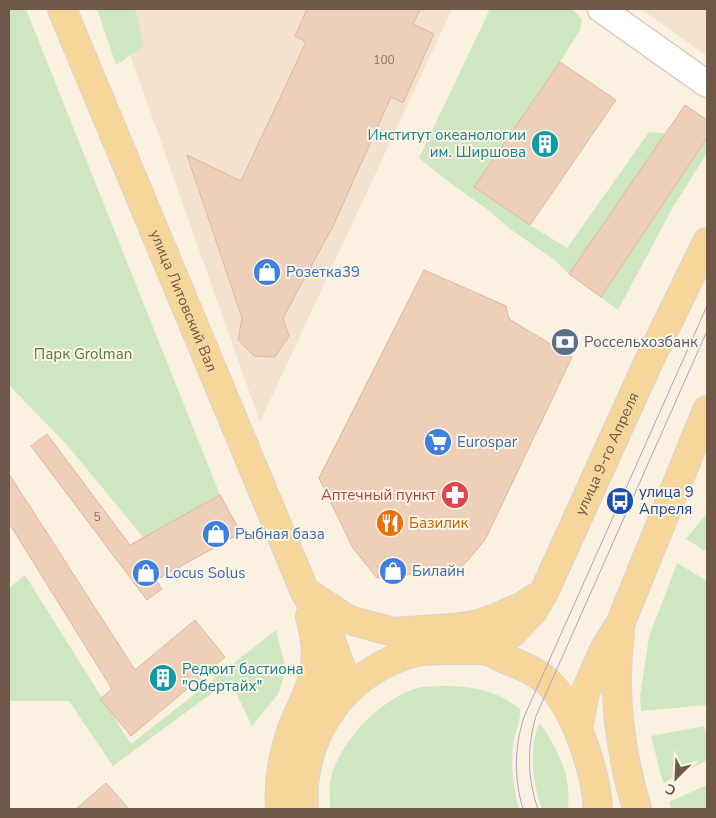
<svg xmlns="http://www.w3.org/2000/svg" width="716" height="818" font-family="'Nunito Sans',sans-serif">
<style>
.residential{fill:#f2e2cf}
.green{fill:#cfe7c0}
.building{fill:#eecfb9;stroke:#e0b69a}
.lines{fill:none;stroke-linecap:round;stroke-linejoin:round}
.minor-casing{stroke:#decdbd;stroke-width:29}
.major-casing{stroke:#dad3d0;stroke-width:30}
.minor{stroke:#fff;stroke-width:26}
.major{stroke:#f7d69b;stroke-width:28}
.tram{stroke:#b3a0c2;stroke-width:1}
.labels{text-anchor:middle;stroke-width:4;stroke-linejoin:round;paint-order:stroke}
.number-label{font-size:12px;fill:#8f7565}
.culture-label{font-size:15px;fill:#0d838f;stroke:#fef5e5;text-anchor:end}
.shop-label{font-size:15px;fill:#366cbe;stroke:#fef5e5;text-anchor:start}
.street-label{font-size:15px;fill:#6f5749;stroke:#fef5e5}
.service-label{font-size:15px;fill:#4e5e75;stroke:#fef5e5;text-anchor:start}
.park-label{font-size:15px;fill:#547a44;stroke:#fef5e5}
.transit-label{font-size:15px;fill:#164399;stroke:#fef5e5;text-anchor:start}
.health-label{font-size:15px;fill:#be3a42;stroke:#fef5e5;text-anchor:end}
.food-label{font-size:15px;fill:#c56008;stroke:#fef5e5;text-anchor:start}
</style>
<rect width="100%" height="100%" fill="#fbf1e0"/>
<g class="residential">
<path d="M114,9H452L260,422Z"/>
<path d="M641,9H707V56Z"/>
</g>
<g class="green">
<path d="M9,9H26L220,495L215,547L165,575L144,538L67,445L9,385Z"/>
<path d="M97,9H135L144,46L116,65Z"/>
<path d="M490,9H572L582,19L580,30L560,62L475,187L530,225L567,248L649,132L674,134L693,110L707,122V153L672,209L618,310L569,274L552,258L510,229L487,209L449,182L419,158Z"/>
<path d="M707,513V552L686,539Z"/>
<path d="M677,563L707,581V705L641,711L640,696L649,637Z"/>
<path d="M25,575L131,744L276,630L286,670L278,694L252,726L230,680L113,766L69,701H9V588Z"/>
<path d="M440,686C471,686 495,689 520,709C521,719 516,730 514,740C510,763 513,787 519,809H330C330,800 329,791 330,782C337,744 380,699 417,688C424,686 433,687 440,686Z"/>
<path d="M539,724L543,727C560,755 571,775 568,809H542C533,786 528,748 539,724Z"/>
<path d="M704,726L707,738V760L663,783L651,736Z"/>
<path d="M707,785V809H671L669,802Z"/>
</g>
<g class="building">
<path d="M307,9H420L413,24L434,34L403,103L391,97L333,226L283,318L289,336L275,357L254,356L238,340L242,318L187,155L241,181L306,42L295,36Z"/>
<path d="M560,62L616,100L530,225L474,187Z"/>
<path d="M685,105L707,120V138L601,297L569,274Z"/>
<path d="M424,270L506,306L509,319L572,357L485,540L461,568L377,578L353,548L319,478Z"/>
<path d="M47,434L130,545L220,495L241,533L156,580L162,589L147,600L31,446Z"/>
<path d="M9,474L135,670L195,620L225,657L131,736L100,699L112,689L9,523Z"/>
<path d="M106,783L129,809H76Z"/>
</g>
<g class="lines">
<defs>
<path id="minor" d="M601,9L707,84"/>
<g id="major">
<path id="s1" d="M62,9L305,592L329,635L341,668L332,708"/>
<path d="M309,594L349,620L394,632L454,628L479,624L498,617L523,606L533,599"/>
<path d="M620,633C612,695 620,750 637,809"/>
<path id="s2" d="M487,651L512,633L533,611L545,590L647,365L707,242"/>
<path d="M578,729L585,693L604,650L621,622L707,410"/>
<path d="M280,809C278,781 283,753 293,726C301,706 313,687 315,665C317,649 314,631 310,616"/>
<path d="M304,809C299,741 339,679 403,656C417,650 433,650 448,650C460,650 474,649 486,651C493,652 500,657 507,660C521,665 539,673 550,684C576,711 596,772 598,809"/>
</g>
</defs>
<use href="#minor" class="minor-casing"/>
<use href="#major" class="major-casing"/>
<use href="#minor" class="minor"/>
<use href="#major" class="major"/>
<g class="tram">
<path d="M523,809C514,779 514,748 524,717L707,306"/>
<path d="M538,809C527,778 527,747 536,716L707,331"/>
</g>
</g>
<defs>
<symbol id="building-disc" viewBox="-11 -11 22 22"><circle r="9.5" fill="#0f9aa8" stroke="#fef5e5"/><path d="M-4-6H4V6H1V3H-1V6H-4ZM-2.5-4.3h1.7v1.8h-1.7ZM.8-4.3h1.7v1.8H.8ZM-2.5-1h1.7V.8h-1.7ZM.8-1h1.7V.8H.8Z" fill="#fff"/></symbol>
<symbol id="shop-disc" viewBox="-11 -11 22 22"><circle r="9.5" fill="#3f7fe0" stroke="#fef5e5"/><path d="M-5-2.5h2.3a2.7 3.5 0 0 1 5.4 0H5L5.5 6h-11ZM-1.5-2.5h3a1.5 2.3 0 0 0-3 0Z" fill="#fff"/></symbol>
<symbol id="bank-disc" viewBox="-11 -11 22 22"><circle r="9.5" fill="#5c6f8a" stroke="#fef5e5"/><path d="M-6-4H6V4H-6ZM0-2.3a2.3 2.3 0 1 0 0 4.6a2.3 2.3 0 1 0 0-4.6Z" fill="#fff"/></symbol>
<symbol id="supermarket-disc" viewBox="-11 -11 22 22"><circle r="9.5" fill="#3f7fe0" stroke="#fef5e5"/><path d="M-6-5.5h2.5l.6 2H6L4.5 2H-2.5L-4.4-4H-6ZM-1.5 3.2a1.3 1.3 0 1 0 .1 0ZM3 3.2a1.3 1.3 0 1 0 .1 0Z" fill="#fff"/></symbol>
<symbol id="pharmacy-disc" viewBox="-11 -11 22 22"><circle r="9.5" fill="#e0444e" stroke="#fef5e5"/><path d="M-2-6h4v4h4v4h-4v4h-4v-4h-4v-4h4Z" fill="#fff"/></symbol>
<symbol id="bus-disc" viewBox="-11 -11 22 22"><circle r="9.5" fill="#1a4fb4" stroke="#fef5e5"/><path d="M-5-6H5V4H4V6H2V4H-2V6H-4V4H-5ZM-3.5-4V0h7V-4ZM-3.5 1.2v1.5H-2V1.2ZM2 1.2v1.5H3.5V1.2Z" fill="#fff"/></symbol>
<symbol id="restaurant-disc" viewBox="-11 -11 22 22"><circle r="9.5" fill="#e8710a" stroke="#fef5e5"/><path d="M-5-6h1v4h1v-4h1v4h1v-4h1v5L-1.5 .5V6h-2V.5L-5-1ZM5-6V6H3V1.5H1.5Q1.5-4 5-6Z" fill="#fff"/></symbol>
</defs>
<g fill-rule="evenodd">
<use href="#building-disc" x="529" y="128" width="32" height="32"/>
<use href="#shop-disc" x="251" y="256" width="32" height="32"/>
<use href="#bank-disc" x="549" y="326" width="32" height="32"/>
<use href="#supermarket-disc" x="422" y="426" width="32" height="32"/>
<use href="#pharmacy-disc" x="439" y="479" width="32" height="32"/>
<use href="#bus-disc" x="604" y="485" width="32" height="32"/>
<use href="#restaurant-disc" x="374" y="507" width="32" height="32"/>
<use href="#shop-disc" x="200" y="518" width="32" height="32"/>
<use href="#shop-disc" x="377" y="555" width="32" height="32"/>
<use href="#shop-disc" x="130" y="557" width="32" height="32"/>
<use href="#building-disc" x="147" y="662" width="32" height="32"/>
</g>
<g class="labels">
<g class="number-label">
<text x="384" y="64">100</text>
<text x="97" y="521">5</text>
</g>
<g class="culture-label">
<text x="526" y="140">Институт океанологии<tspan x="526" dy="17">им. Ширшова</tspan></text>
<text x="182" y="674" text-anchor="start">Редюит бастиона<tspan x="182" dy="17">"Обертайх"</tspan></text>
</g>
<g class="shop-label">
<text x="286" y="277">Розетка39</text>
<text x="457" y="447">Eurospar</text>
<text x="235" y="539">Рыбная база</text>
<text x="412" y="576">Билайн</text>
<text x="165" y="578">Locus Solus</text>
</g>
<g class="street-label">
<text dy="5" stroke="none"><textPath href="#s1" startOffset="316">улица Литовский Вал</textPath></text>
<text dy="5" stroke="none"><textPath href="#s2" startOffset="235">улица 9-го Апреля</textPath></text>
</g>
<g class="service-label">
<text x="584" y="347">Россельхозбанк</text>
</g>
<g class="park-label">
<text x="83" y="359">Парк Grolman</text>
</g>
<g class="transit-label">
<text x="639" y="497">улица 9<tspan x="639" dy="17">Апреля</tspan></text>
</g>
<g class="health-label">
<text x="436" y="500">Аптечный пункт</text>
</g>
<g class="food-label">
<text x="409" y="528">Базилик</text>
</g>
</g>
<rect width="716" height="818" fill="none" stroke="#6f5749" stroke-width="20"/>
<g transform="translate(676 778) rotate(204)" stroke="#fef5e5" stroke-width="4" paint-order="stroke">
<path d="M0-4L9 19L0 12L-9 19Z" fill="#6f5749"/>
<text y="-8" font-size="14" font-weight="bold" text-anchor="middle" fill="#6f5749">С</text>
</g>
</svg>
